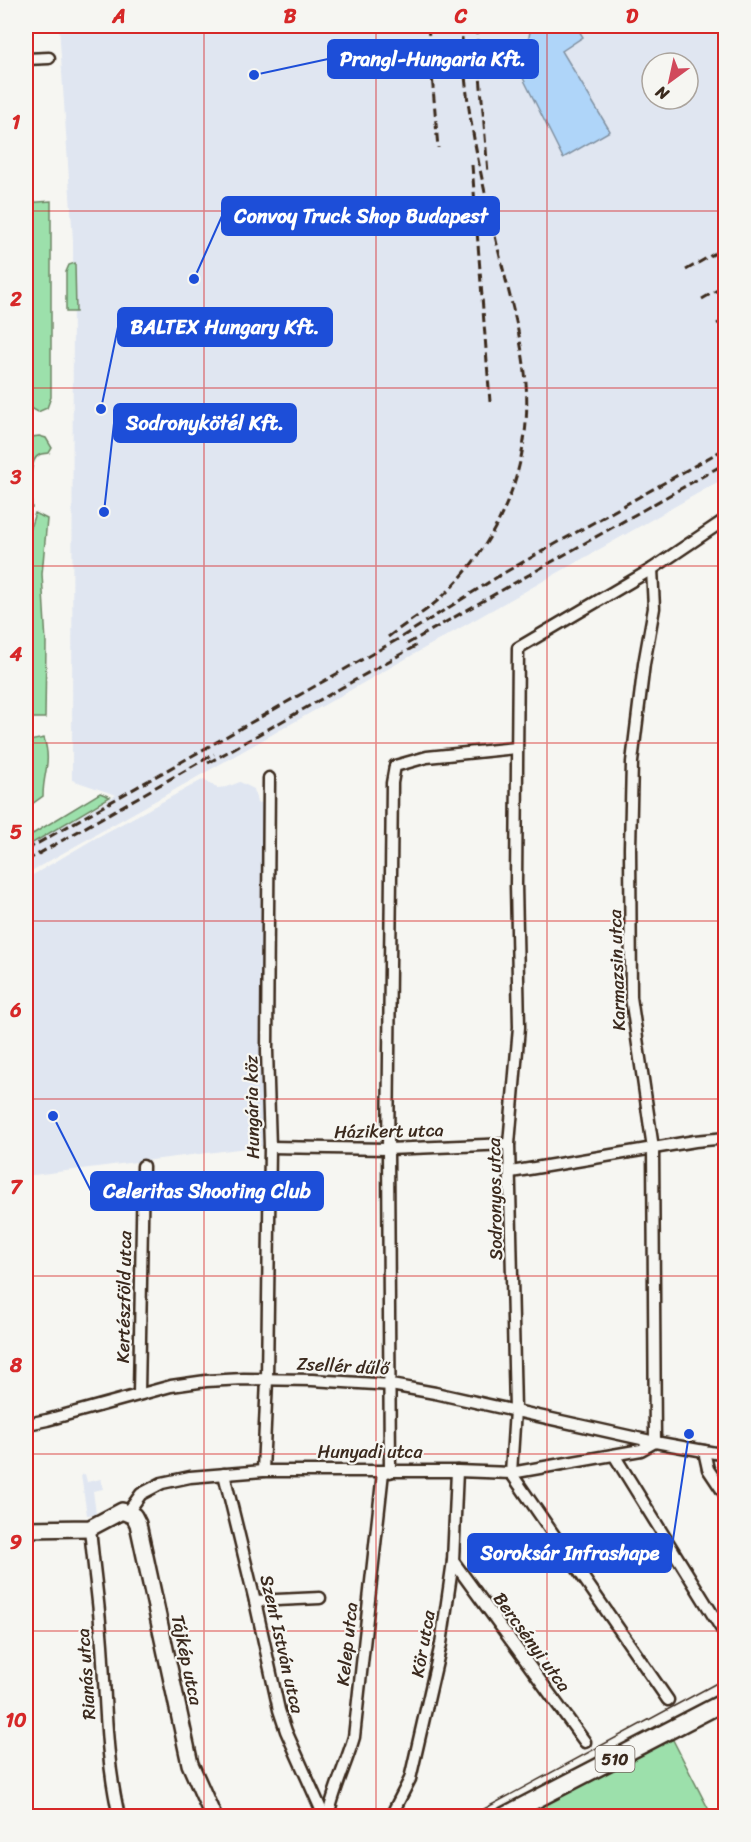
<svg xmlns="http://www.w3.org/2000/svg" width="751" height="1842" font-family="Sriracha,sans-serif">
<style>
.built{fill:#e0e6f1;fill-rule:evenodd}
.green{fill:#9ce0ab;stroke:#6c8564;stroke-width:1.5}
.water{fill:#afd5f9;stroke:#8191a1;stroke-width:1.5}
.lines{fill:none;stroke-linecap:round;stroke-linejoin:round}
.street-casing{stroke:#3b2a1e;stroke-width:15}
.secondary-casing{stroke:#3b2a1e;stroke-width:20}
.primary-casing{stroke:#3b2a1e;stroke-width:21}
.street{stroke:#f6f6f2;stroke-width:10}
.secondary{stroke:#f6f6f2;stroke-width:15}
.primary{stroke:#f6f6f2;stroke-width:16}
.tram{stroke:#3b2a1e;stroke-width:1.5}
.rail{stroke:#3b2a1e;stroke-width:3;stroke-dasharray:9 4.5;stroke-linecap:butt}
.grid{fill:none;stroke:#d62828;stroke-width:1.5;stroke-opacity:0.55}
.labels{text-anchor:middle;stroke-width:4.5;stroke-linejoin:round;paint-order:stroke}
.shield{fill:#f6f6f2;stroke:#73675e;stroke-width:1.5}
.shield-label{font-size:16px;font-weight:bold;fill:#3b2a1e}
.street-label{font-size:18px;fill:#3b2a1e;stroke:#f6f6f2}
.leader{fill:none;stroke:#1d4ed8;stroke-width:2}
.callout-dot{fill:#1d4ed8;stroke:#f6f6f2;stroke-width:2}
.callout{fill:#1d4ed8;stroke:#1d4ed8;stroke-width:2}
.callout-label{font-size:20px;text-anchor:middle;font-weight:bold;fill:#fff}
.neatline{fill:none;stroke:#d62828;stroke-width:2}
.grid-label{font-size:20px;text-anchor:middle;font-weight:bold;fill:#d62828}
</style>
<rect width="100%" height="100%" fill="#f6f6f2"/>
<filter id="ink" filterUnits="userSpaceOnUse"><feTurbulence type="fractalNoise" baseFrequency=".0167" numOctaves="2"/><feDisplacementMap in="SourceGraphic" scale="12" xChannelSelector="R" yChannelSelector="G"/><feConvolveMatrix kernelMatrix="1 2 1 2 8 2 1 2 1" color-interpolation-filters="sRGB"/></filter>
<g filter="url(#ink)">
<g class="built">
<path d="M59,26H725V478L26,874V847L116,795L72,780L73,241ZM652,63H688V99H652Z"/>
<path d="M204,779L217,788L227,787L240,782L254,789L257,803L265,802L262,1146L26,1176V879L94,839Z"/>
<path d="M85,1474L87,1482L101,1479L103,1489L93,1491L96,1514L87,1515L81,1475Z"/>
</g>
<g class="green">
<path d="M51,201V397L47,408L38,412L31,408L27,401L31,264L26,234V203Z"/>
<path d="M75,263L76,312H66V272L69,265Z"/>
<path d="M39,436L46,438L52,448L49,453C46,454 42,453 39,455C27,461 31,496 32,508L26,507V443L32,437Z"/>
<path d="M35,513L47,519L42,574L46,643L45,718H29L30,528Z"/>
<path d="M44,738C52,764 43,772 43,796L32,804L27,796L29,741Z"/>
<path d="M100,793L110,797L26,847V838Z"/>
<path d="M672,1738L712,1816H521Z"/>
</g>
<path class="water" d="M531,26H576L583,37L562,51L610,131L563,158L522,76Z"/>
<g class="lines">
<defs>
<g id="street">
<path d="M26,59L49,58"/>
<path d="M652,569L654,608L644,664L632,762L630,848L631,997L653,1148L655,1442"/>
<path d="M270,1147L388,1149L509,1144"/>
<path d="M511,1172L695,1141L726,1138"/>
<path d="M139,1394L143,1166"/>
<path d="M28,1424L47,1420L171,1386L206,1381L244,1379L312,1380L391,1385L435,1393L655,1442L726,1455"/>
<path d="M704,1451L708,1469L726,1496"/>
<path d="M614,1455L726,1636"/>
<path d="M263,1471L267,1379L270,1147L267,1051L269,778"/>
<path d="M390,1472L388,1149L392,783L395,766L427,757L516,748"/>
<path d="M224,1474L255,1601L279,1710L286,1731L324,1816"/>
<path d="M128,1512L141,1494L162,1483L190,1477L263,1471H457L511,1473L641,1450L655,1442"/>
<path d="M90,1528C94,1573 101,1617 103,1661C106,1714 107,1765 119,1816"/>
<path d="M453,1561L585,1742"/>
<path d="M255,1601L320,1598"/>
<path d="M668,1700L511,1473L515,1410L509,1144L519,1027L516,884L518,648L652,569L726,519"/>
<path d="M328,1816C334,1789 346,1764 354,1737L383,1472"/>
<path d="M391,1816L410,1779L441,1644L453,1561L457,1471"/>
</g>
<path id="secondary" d="M26,1529L90,1528L122,1511L134,1516L138,1524L190,1764L213,1816"/>
<path id="primary" d="M504,1816L726,1701"/>
</defs>
<use href="#street" class="street-casing"/>
<use href="#secondary" class="secondary-casing"/>
<use href="#primary" class="primary-casing"/>
<use href="#street" class="street"/>
<use href="#secondary" class="secondary"/>
<use href="#primary" class="primary"/>
<path class="tram" d="M471,1816L726,1678"/>
<g class="rail">
<path d="M428,26L438,148"/>
<path d="M476,26L488,173"/>
<path d="M472,165L490,402"/>
<path d="M686,270L726,247"/>
<path d="M702,299L726,285"/>
<path d="M717,324L726,319"/>
<path d="M723,335L726,334"/>
<path d="M388,637C406,623 427,611 443,596C501,540 532,464 526,383C522,334 506,284 495,236C484,189 473,141 467,94C464,71 463,48 461,26"/>
<path d="M407,644L726,463"/>
<path d="M208,763L419,644"/>
<path d="M26,850L400,638L502,574L726,448"/>
<path d="M26,861L214,754"/>
</g>
</g>
</g>
<path class="grid" d="M204,26V1816M376,26V1816M547,26V1816M26,211H726M26,388H726M26,566H726M26,743H726M26,921H726M26,1099H726M26,1276H726M26,1454H726M26,1631H726"/>
<g class="labels">
<rect class="shield" x="595.5" y="1746" width="39" height="26" rx="4.5"/>
<g class="shield-label">
<text x="615" y="1765">510</text>
</g>
<g class="street-label">
<text transform="translate(617 970) rotate(-92)" y="6">Karmazsin utca</text>
<text transform="translate(252 1107) rotate(-91)" y="6">Hungária köz</text>
<text transform="translate(389 1131) rotate(-1)" y="6">Házikert utca</text>
<text transform="translate(495 1199) rotate(-91)" y="6">Sodronyos utca</text>
<text transform="translate(124 1297) rotate(-89)" y="6">Kertészföld utca</text>
<text transform="translate(343 1366) rotate(3)" y="6">Zsellér dűlő</text>
<text x="370" y="1458">Hunyadi utca</text>
<text transform="translate(532 1642) rotate(54)" y="6">Bercsényi utca</text>
<text transform="translate(282 1644) rotate(77)" y="6">Szent István utca</text>
<text transform="translate(347 1644) rotate(-84)" y="6">Kelep utca</text>
<text transform="translate(423 1644) rotate(-80)" y="6">Kör utca</text>
<text transform="translate(187 1660) rotate(78)" y="6">Tájkép utca</text>
<text transform="translate(86 1674) rotate(-94)" y="6">Rianás utca</text>
</g>
</g>
<path class="leader" d="M254 75L328 59M194 279L222 216M101 409L118 327M104 512L114 423M53 1116L91 1191M689 1434L671 1553"/>
<g class="callout-dot">
<circle cx="254" cy="75" r="6"/>
<circle cx="194" cy="279" r="6"/>
<circle cx="101" cy="409" r="6"/>
<circle cx="104" cy="512" r="6"/>
<circle cx="53" cy="1116" r="6"/>
<circle cx="689" cy="1434" r="6"/>
</g>
<g class="callout">
<rect x="328" y="40" width="210" height="38" rx="6"/>
<rect x="222" y="197" width="277" height="38" rx="6"/>
<rect x="118" y="308" width="214" height="38" rx="6"/>
<rect x="114" y="404" width="182" height="38" rx="6"/>
<rect x="91" y="1172" width="232" height="38" rx="6"/>
<rect x="468" y="1534" width="203" height="38" rx="6"/>
</g>
<g class="callout-label">
<text x="433" y="66">Prangl-Hungaria Kft.</text>
<text x="361" y="223">Convoy Truck Shop Budapest</text>
<text x="225" y="334">BALTEX Hungary Kft.</text>
<text x="205" y="430">Sodronykötél Kft.</text>
<text x="207" y="1198">Celeritas Shooting Club</text>
<text x="570" y="1560">Soroksár Infrashape</text>
</g>
<rect width="751" height="1842" fill="none" stroke="#f6f6f2" stroke-width="66"/>
<g transform="translate(670 81) rotate(213)"><circle r="28" fill="#f6f6f2" stroke="#aba49d" stroke-width="1.5"/>
<path d="M0-4.5L10 22L0 15L-10 22Z" fill="#d1495b"/>
<text y="-9" font-size="16" font-weight="bold" text-anchor="middle" fill="#3b2a1e">N</text>
</g>
<rect x="33" y="33" width="685" height="1776" class="neatline"/>
<g class="grid-label">
<text x="119" y="23">A</text>
<text x="290" y="23">B</text>
<text x="461" y="23">C</text>
<text x="632" y="23">D</text>
<text x="16" y="129">1</text>
<text x="16" y="306">2</text>
<text x="16" y="484">3</text>
<text x="16" y="661">4</text>
<text x="16" y="839">5</text>
<text x="16" y="1017">6</text>
<text x="16" y="1194">7</text>
<text x="16" y="1372">8</text>
<text x="16" y="1549">9</text>
<text x="16" y="1727">10</text>
</g>
</svg>
